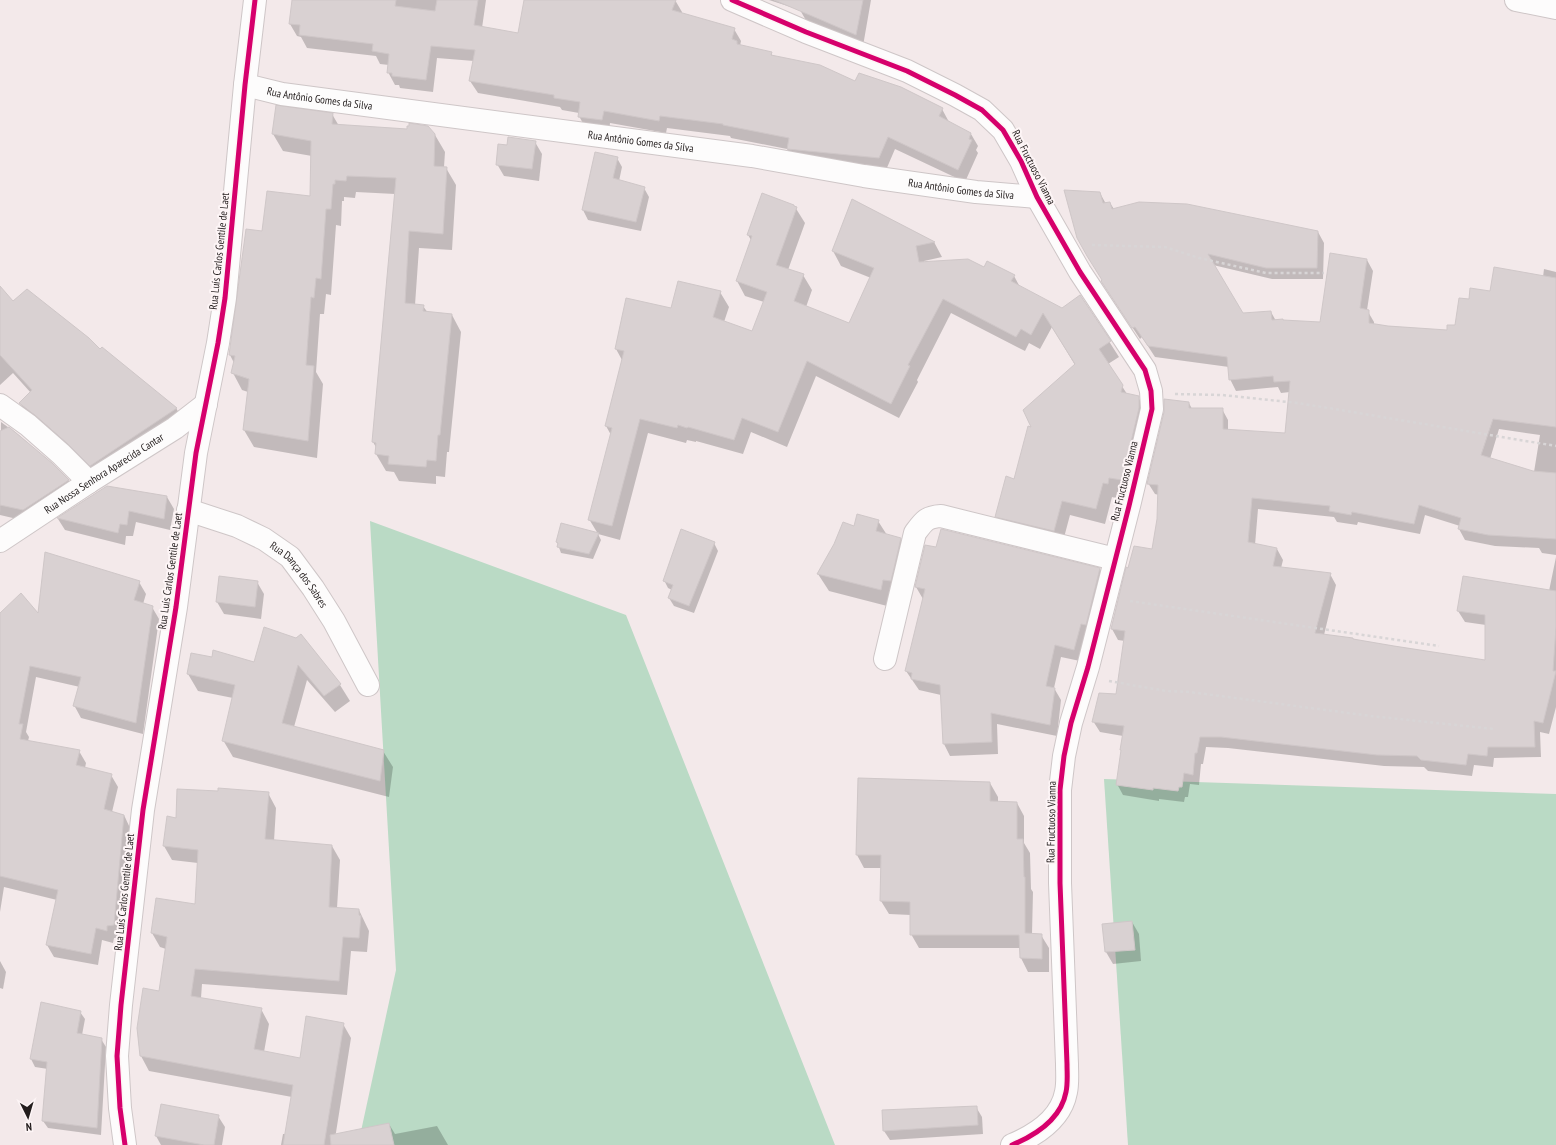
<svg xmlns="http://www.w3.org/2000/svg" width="1556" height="1145" font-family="'PT Sans Narrow',sans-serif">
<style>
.green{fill:#badac5}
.shadow{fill:#0003;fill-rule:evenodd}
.building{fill:#d9d1d2;stroke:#cfc7c8}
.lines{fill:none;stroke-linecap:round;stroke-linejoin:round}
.minor-casing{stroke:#cec6c7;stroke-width:24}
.path{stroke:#d8d5d6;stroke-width:2.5;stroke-dasharray:3 3;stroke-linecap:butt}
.minor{stroke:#fdfcfc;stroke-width:22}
.cycleway-casing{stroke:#fdf5f6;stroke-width:8}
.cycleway{stroke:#d6006c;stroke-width:5}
.labels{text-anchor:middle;stroke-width:4;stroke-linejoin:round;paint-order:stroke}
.street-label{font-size:11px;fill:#231d1d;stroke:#fdf5f6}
</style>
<rect width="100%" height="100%" fill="#f3e9ea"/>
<g class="green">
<path d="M370,521L626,615L835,1145H358L396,970Z"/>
<path d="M1104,779L1556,794V1145H1128Z"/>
</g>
<g class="shadow">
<path d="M293,0H486L482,28L519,34L525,0H675L682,12V14L734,29L741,41L740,46L771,53L773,57L856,82L901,88L942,109L949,122L971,134L978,146L976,150L978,153L965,182L895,149L886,170L795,161L787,149L731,138L730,136L667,128L666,133L610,123L609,132L586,129L579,116V113L562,110L560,107L478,93L470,81L474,61L437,58L433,92L400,88L399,85H395L388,72L389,65L380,64L376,56L307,48L301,37L297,36L290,24Z"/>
<path d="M769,0H871L863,46L807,22L800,10Z"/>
<path d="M332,114L339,126L435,135L445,152L444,167L446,168L456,185L452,250L419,248L415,305L423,306L428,313L452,315L461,332L449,452H447L445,477L436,476V484L399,481L394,472L386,471L376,454L377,449L373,442L395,194L356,192L355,198L344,197V201H342L341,226L336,225L331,295L326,294L324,314H320L316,372L323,384L317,458L254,447L244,430L248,392L242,390L233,373L234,363L230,355L262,232L311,198L312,156L283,151L273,134Z"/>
<path d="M535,142L542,154L539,181L504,176L497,164Z"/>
<path d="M596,153L617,158L622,167L619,181L644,188L649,197L641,231L588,220L583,210Z"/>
<path d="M1100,193L1106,204L1110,203L1114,209L1318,232L1324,243L1323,279H1272L1213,265L1242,314L1271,312L1276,321L1320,323L1367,260L1373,271L1367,310L1374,322V325L1448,331L1456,326L1470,300L1490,292L1543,277L1544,269L1556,272V555L1542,553L1539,548L1495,546L1465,540L1459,529L1460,526L1425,515L1420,534L1358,522L1357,525L1337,522L1334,517L1258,509L1255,545L1277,549L1283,560L1281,568L1330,574L1336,585L1324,635L1486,661V625L1465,622L1458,611L1549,591L1556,557V707L1549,734L1540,732L1541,757L1494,758L1493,767L1474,765L1472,776L1428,771L1424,767L1384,766L1228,748L1206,747L1203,764H1201L1199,785L1190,784L1188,797H1185L1184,802L1159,799V801L1123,795L1117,784L1123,736L1100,732L1093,721L1117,696L1125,641L1118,640L1112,629L1129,569L1153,550L1158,519L1159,495L1155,494L1148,483L1189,403L1192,409H1222L1228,420V430L1286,434L1290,392L1281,393L1278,387L1236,391L1230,379L1229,367L1155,357L1142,337L1140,339L1109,292ZM1499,429L1540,435L1534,472L1490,459Z"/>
<path d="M853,200L934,242L942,257L924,261V263L984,269L1014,276L1020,287L1062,309L1080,296L1119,357L1108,364L1127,394L1138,397L1147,412L1131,494L1117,492L1116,498L1112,497L1105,524L1070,515L1062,545L1005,531L996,516L1014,480L1033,428L1075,365L1052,327L1040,349L1029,343L1025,351L951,313L917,380L918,382L899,418L816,376L787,447L751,432L743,454L696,441V442L687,440L686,443L648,433L620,540L598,534L601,540L593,559L561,553L557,542L598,534L589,519L611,435L606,426L622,360L616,349L672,309L720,292L729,307L724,322L753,332L764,302L745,296L737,281L751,240L748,235L795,207L805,223L788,270L803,275L812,290L806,307L850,324L871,278L841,266L833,251Z"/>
<path d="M13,302L100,350L176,408L183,420L98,477L27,415L20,403L31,393L13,373L0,385V305Z"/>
<path d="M1,422L20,436L69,481L75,493L30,522L0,515Z"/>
<path d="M107,487L167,497L174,509L170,530L136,522L133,536H126L125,545L65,530L58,519Z"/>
<path d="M878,521L887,535L900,539L911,557L891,607L829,591L818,574L835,544L855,527Z"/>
<path d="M714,543L718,551L694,613L674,606L669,598L672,590L668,588L664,580Z"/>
<path d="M1100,569L1106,581L1080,661L1061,657L1054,688L1061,700L1057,736L997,724L998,754L950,756L944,744L941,695L919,690L906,671L923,599L916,587Z"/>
<path d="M139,582L146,594L143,604L152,607L159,619L143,734L81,718L74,705L80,687L36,677L26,732L29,737L28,741L79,751L86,763L85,768L111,775L118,787L112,812L124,815L130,828L120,938H114L113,943L102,940L98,965L54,957L47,945L57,900L4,887L0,912V614L38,615Z"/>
<path d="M257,582L264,594L261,619L224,614L217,602Z"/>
<path d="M301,636L340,685L350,701L335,712L307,680L294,727L383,751L393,767L389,797L233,757L223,740L233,698L198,691L188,674L192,654L213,659L255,663Z"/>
<path d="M990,783L998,797V802L1017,803L1024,816V843L1030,853L1031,889L1033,892L1032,934L1041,935L1049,948V972H1028L1021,958L1020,948H919L911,934V915L889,914L881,901L882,868H864L857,855Z"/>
<path d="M268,793L276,808L274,841L332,846L340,860L337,908L359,910L369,931L367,952L351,951L347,995L202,984L201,998L261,1009L269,1024L264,1052L301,1059L343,1024L351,1038L334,1145H281L283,1134H286L292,1097L149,1071L141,1056L138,1028L160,992L166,949L160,947L152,933L196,905L198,863L172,860L164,846L177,819Z"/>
<path d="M1132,922L1139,934L1141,961L1113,964L1106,952Z"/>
<path d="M0,961L6,972L3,989L0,988Z"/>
<path d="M42,1003L80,1012L85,1019L82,1035L101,1039L106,1047L101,1135L48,1128L43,1121L48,1069L35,1067L31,1059Z"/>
<path d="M976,1107L982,1117L983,1134L890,1140L884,1131Z"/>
<path d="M218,1116L225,1127L222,1145H161L156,1136Z"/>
<path d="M389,1124L395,1134L437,1126L448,1145H371Z"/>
</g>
<g class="building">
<path d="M292,0H396L395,6L435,11L437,0H478L474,25L518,33L524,0H676L672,10L735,28L732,39L737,41V44L772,52L771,55L820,65L855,81L859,73L901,87L943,108L939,116L971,133L969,139L972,140L958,170L888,137L879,158L787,149L789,138L723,125V124L660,116L659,121L604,111L602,120L578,117L580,102L554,98V95L469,81L475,50L431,46L426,80L392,76V73H387L389,54L372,51L373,44L299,35L300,25L289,24Z"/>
<path d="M774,0H863L856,35L819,19Z"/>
<path d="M276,105L333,113L332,124L407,129V126H409V123L428,126L435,134L434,166L447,167L443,234L409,231L405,303L424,305L423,311L452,314L440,435H438L436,461L427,460L426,467L388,464L389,456L375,454L376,443L372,442L396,178L347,176L346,181L335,180V184H333L331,209H326L321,279L316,278L314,298L311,297L306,365L314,366L308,441L243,430L249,379L231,373L235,356L229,355L246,229L262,231L267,191L310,196L311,141L272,134Z"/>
<path d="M508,137L536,141L532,169L496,165L498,144L507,145Z"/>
<path d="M595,152L618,157L613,178L645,187L636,222L582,210Z"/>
<path d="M1064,190L1100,192L1103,203L1110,202L1112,209L1139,202L1187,204L1318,231L1317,268H1266L1208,254L1243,313L1271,311L1272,320L1283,319V320L1320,322L1330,253L1367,259L1360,308L1369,310V323L1388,326L1447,330V325H1455L1459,298L1469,299L1470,288L1490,291L1494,267L1556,278V427L1493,419L1481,455L1533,471L1556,473V539L1488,535L1458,529L1461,518L1419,505L1414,524L1352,512L1351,515L1329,511L1330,506L1252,498L1248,542L1277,548L1273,566L1331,573L1315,633L1353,638V639L1394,646L1485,660V615L1457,611L1463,576L1556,591V627L1553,671H1556L1543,723L1534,721L1535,747H1488L1487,756L1468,754L1466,765L1421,760L1417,756L1377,755L1221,737H1200L1197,753H1195L1193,775L1184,773L1182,787H1179L1178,791L1153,788V790L1116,785L1121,750H1120L1124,726L1092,722L1099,693L1116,694L1125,631L1111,629L1126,567L1128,568L1134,546L1152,549L1157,519L1158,485L1147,484L1164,412V399L1189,402V408H1223V429L1285,433L1290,381L1274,382L1273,376L1229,380L1227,357L1148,346L1135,327L1132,328L1101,281L1102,280L1087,256L1077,238Z"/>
<path d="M762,193L794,205V206L797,207L776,265L804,274L794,301L849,323L874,268L832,251L852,199L935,242L916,246L919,262L968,259L984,267L987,261L1015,275L1011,281L1062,308L1080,295L1111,341L1099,349L1123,385L1121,392L1139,396V408L1122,480L1109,478L1108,484L1103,483L1096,509L1062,501L1054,531L995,517L1006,476L1014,479L1028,426L1031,427L1023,410L1075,364L1043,313L1031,335L1021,329L1016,337L943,299L908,365L910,366L891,404L807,361L778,432L742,418L734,440L688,427L687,428L678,425L677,428L640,419L612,526L588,520L612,428L605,426L624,351L615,349L626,298L671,308L678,281L721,291L713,317L752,331L767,292L736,281L752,236L747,235Z"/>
<path d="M0,286L13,301L27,289L89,338L100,349L102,347L177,408L90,466L69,445L36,416L19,403L32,390L0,355Z"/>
<path d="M9,427L52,463L69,480L23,510L0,505V431Z"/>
<path d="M107,486L167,496L164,519L129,511L127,525L120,524L118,533L57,518Z"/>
<path d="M857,514L879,520L876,531L901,538L891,581L883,580L881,590L817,574L834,544L843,522L854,526Z"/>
<path d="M561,523L599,533L589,554L557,547L558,543L556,542Z"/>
<path d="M681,529L715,542L689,606L668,598L673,585L663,581Z"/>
<path d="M941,529L1100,568L1086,625L1081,624L1074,650L1055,645L1046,686L1055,688L1050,725L991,713L992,742L943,744L940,685L911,679L912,673L905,671L925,589L915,587L925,545L936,547Z"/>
<path d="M45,552L140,581L134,600L153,606L136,723L73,706L81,677L30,666L19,724H23L20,739L80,750L76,765L112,774L104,809L124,815L114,925L107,926V931L96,928L91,954L46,945L58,890L0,876V613L21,593L38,613Z"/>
<path d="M219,576L258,581L255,607L216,602Z"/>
<path d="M264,627L296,638L301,634L341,684L324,696L298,665L282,723L384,750L380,781L222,741L235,685L187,674L191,653L212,657L213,650L254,662Z"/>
<path d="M858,778L990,782V801L1017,802V839H1023L1024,877H1025V933L1042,934V959L1020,958L1019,935H910V902L880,901L881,855H856Z"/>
<path d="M218,788L269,792L265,839L332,845L329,907L359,909V915L361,916L359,938L343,937L339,981L195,969L191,996L262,1008L254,1049L300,1058L306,1016L344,1023L324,1145H283L293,1085L140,1056L137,1028L143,988L159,991L167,937L151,933L156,898L195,904L198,850L163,846L167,816L176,818L177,789L218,791Z"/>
<path d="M1132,921L1135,950L1105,952L1102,924Z"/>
<path d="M41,1002L81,1011L77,1033L102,1038L97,1128L42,1121L47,1062L30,1059Z"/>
<path d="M161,1104L219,1115L214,1145H204L155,1136Z"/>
<path d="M977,1106L978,1125L883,1131L882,1110Z"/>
<path d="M389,1123L394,1145H331L330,1135Z"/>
</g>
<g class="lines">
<defs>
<g id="minor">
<path d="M732,0L806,32L907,71L955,95L982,110L1003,130L1021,161L1037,197L1080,272L1145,370L1151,391L1152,409L1129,506L1088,667L1071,723L1064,756L1060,790V883L1067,1064C1067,1073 1068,1083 1066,1092C1061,1119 1036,1135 1012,1145"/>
<path d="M1516,0L1556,8"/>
<path id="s1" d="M245,85L282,94L752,156L864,176L976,192L1037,197"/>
<path d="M0,405L28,425L61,454L89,482"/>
<path id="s2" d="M188,510L237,526L264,539L290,557L313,588L334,621L368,685"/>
<path id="s3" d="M0,541L89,482L175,428L206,404"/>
<path d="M885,659L915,533C924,521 926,517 941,516L1115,559"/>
<path d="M125,1145L120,1108L117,1056L121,1005L143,810L176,607L196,453L218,343L225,298L245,85L255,0"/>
</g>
</defs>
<use href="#minor" class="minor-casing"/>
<g class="path">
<path d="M1092,245L1165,247L1199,258L1266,273H1324"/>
<path d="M1175,394L1222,395L1298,403L1556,446"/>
<path d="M1130,601L1439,646"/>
<path d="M1109,681L1166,691L1190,692L1371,716L1494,729"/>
</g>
<use href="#minor" class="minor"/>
<defs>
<g id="cycleway">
<path d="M732,0L806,32L907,71L955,95L982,110L1003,130L1021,161L1037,197L1080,272L1145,370L1151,391L1152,409L1129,506L1088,667L1071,723L1064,756L1060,790V883L1067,1064C1067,1073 1068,1083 1066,1092C1061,1119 1036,1135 1012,1145"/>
<path d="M125,1145L120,1108L117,1056L121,1005L143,810L176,607L196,453L218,343L225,298L245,85L255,0"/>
</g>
</defs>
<use href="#cycleway" class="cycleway-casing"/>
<use href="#cycleway" class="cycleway"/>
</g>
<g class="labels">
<g class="street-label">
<text dy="4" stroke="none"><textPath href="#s1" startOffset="76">Rua Antônio Gomes da Silva</textPath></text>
<text dy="4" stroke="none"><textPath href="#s1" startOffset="400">Rua Antônio Gomes da Silva</textPath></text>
<text transform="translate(1034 167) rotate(63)" y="4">Rua Fructuoso Vianna</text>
<text dy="4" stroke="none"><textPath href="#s1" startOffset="724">Rua Antônio Gomes da Silva</textPath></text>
<text transform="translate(219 251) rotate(-84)" y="4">Rua Luís Carlos Gentile de Laet</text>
<text dy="4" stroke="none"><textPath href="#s3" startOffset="124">Rua Nossa Senhora Aparecida Cantar</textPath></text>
<text transform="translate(1124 481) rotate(-76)" y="4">Rua Fructuoso Vianna</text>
<text transform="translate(170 571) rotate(-82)" y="4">Rua Luís Carlos Gentile de Laet</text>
<text dy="4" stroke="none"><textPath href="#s2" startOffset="132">Rua Dança dos Sabres</textPath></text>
<text transform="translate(1051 822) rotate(-89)" y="4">Rua Fructuoso Vianna</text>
<text transform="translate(124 892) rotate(-84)" y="4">Rua Luís Carlos Gentile de Laet</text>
</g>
</g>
<g transform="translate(28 1117) rotate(175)" stroke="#fdf5f6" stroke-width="3" paint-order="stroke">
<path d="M0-3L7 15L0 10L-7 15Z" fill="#231d1d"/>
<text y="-6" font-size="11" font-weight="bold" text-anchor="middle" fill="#231d1d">N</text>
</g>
</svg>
